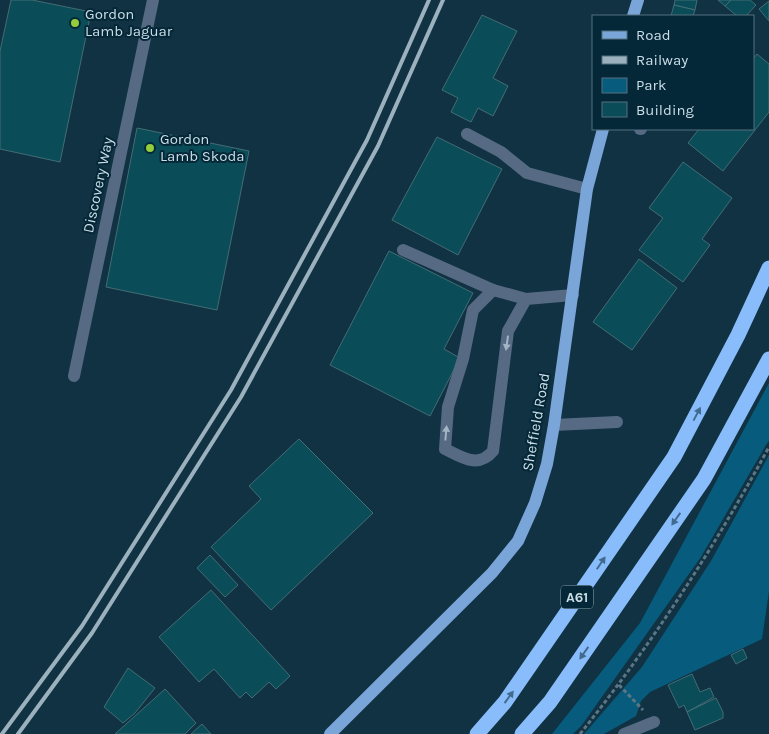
<svg xmlns="http://www.w3.org/2000/svg" width="769" height="734" font-family="Karla,sans-serif">
<style>
.green{fill:#075c7e}
.building{fill:#0a4c57;stroke:#436d75}
.lines{fill:none;stroke-linecap:round;stroke-linejoin:round}
.path{stroke:#5b7684;stroke-width:3;stroke-dasharray:4 2.5;stroke-linecap:butt}
.minor{stroke:#566a83;stroke-width:12}
.major{stroke:#7aa5d8;stroke-width:12}
.highway{stroke:#89bcfa;stroke-width:15}
.rail{stroke:#9bb1bd;stroke-width:4}
.oneway{fill:#a2b5c4}
.oneway2{fill:#406b8f}
.poi-dot{fill:#93cd3d;stroke:#052838;stroke-width:2}
.labels{text-anchor:middle;stroke-width:4;stroke-linejoin:round;paint-order:stroke}
.shield{fill:#052838;stroke:#90a7b2;stroke-width:1}
.shield-label{font-size:14px;font-weight:bold;fill:#cbdde7}
.poi-label{font-size:15px;fill:#cbdde7;stroke:#052838;text-anchor:start}
.street-label{font-size:15px;fill:#cbdde7;stroke:#052838}
</style>
<rect width="100%" height="100%" fill="#113243"/>
<g class="green">
<path d="M769,383V441L766,445L701,557L582,725L573,734H552L640,623Z"/>
<path d="M769,455V591L762,639L650,692L641,701L636,716L604,734H584L642,667L711,561Z"/>
</g>
<g class="building">
<path d="M11,0H32L91,12L60,162L0,149V51Z"/>
<path d="M675,0H697L695,10L674,5Z"/>
<path d="M718,0H731L725,6Z"/>
<path d="M731,0H750L756,5L746,16H737L725,6Z"/>
<path d="M769,1V21L759,9Z"/>
<path d="M674,5L695,10L693,16H671Z"/>
<path d="M482,15L517,31L493,78L508,86L493,116L478,108L471,122L451,112L458,98L442,90Z"/>
<path d="M757,54L769,64V112L723,171L688,143L699,129H753V59Z"/>
<path d="M137,128L249,151L217,310L106,287Z"/>
<path d="M437,137L502,169L458,255L392,220Z"/>
<path d="M683,162L732,198L702,239L710,245L683,282L639,250L663,218L649,208Z"/>
<path d="M389,251L473,293L444,349L460,358L430,416L330,365Z"/>
<path d="M639,259L677,288L632,350L593,322Z"/>
<path d="M299,439L373,513L271,610L211,547L261,499L249,486Z"/>
<path d="M210,555L238,585L225,597L197,568Z"/>
<path d="M211,590L290,676L276,689L269,682L252,698L246,692L240,698L214,669L199,682L159,637Z"/>
<path d="M743,649L747,658L736,664L731,655Z"/>
<path d="M128,668L155,688L135,713L123,723L104,707Z"/>
<path d="M692,674L700,692L710,688L714,697L687,712L684,705L679,708L668,685Z"/>
<path d="M165,689L196,723L185,734H115Z"/>
<path d="M716,698L723,712V718L695,730L687,712Z"/>
<path d="M202,724L211,734H191Z"/>
</g>
<g class="lines">
<g class="path">
<path d="M619,685L643,710"/>
<path d="M580,734C652,644 714,548 769,447"/>
</g>
<g class="minor">
<path d="M640,129H641"/>
<path d="M467,134L501,152L527,173L587,189"/>
<path d="M403,250L493,290"/>
<path d="M526,299L508,331L493,451C478,469 462,457 445,449L448,407L463,359L473,310L493,290L526,299L573,295"/>
<path d="M74,376L153,0"/>
<path d="M554,425L617,422"/>
<path d="M624,734L654,722"/>
</g>
<g class="major">
<path d="M633,16L638,0"/>
<path d="M330,734L492,573L518,541L535,503L547,464L554,425L587,189L603,129"/>
</g>
<g class="highway">
<path d="M477,734L505,702L674,457L738,335L769,268"/>
<path d="M522,734L550,702L704,479L769,359"/>
</g>
<g class="rail">
<path d="M2,734L82,626L231,390L367,140L429,0"/>
<path d="M18,734L92,633L241,397L378,146L443,0"/>
</g>
</g>
<defs><path id="oneway-solid" d="M-6-.8H1V-3.2L6.5 0L1 3.2V.8H-6Z" transform="scale(1.25)"/></defs>
<g class="oneway">
<use href="#oneway-solid" transform="translate(507 343) rotate(98)"/>
<use href="#oneway-solid" transform="translate(446 433) rotate(-85)"/>
</g>
<g class="oneway2">
<use href="#oneway-solid" transform="translate(697 414) rotate(-62)"/>
<use href="#oneway-solid" transform="translate(676 519) rotate(125)"/>
<use href="#oneway-solid" transform="translate(601 563) rotate(-56)"/>
<use href="#oneway-solid" transform="translate(584 653) rotate(125)"/>
<use href="#oneway-solid" transform="translate(509 697) rotate(-54)"/>
</g>
<g class="poi-dot">
<circle cx="75" cy="23" r="5"/>
<circle cx="150" cy="148" r="5"/>
</g>
<g class="labels">
<rect class="shield" x="561" y="585.5" width="32" height="23" rx="4"/>
<g class="shield-label">
<text x="577" y="602">A61</text>
</g>
<g class="poi-label">
<text x="85" y="19">Gordon<tspan x="85" dy="17">Lamb Jaguar</tspan></text>
<text x="160" y="144">Gordon<tspan x="160" dy="17">Lamb Skoda</tspan></text>
</g>
<g class="street-label">
<text transform="translate(98 185) rotate(-78)" y="5">Discovery Way</text>
<text transform="translate(536 422) rotate(-80)" y="5">Sheffield Road</text>
</g>
</g>
<rect x="592" y="15" width="162" height="115" fill="#052838" stroke="#54707e"/>
<rect x="602" y="31" width="25" height="8" fill="#7aa5d8" stroke="#54707e"/>
<text x="636" y="40" font-size="15" fill="#cbdde7">Road</text>
<rect x="602" y="56" width="25" height="8" fill="#9bb1bd" stroke="#54707e"/>
<text x="636" y="65" font-size="15" fill="#cbdde7">Railway</text>
<rect x="602" y="78" width="25" height="15" fill="#075c7e" stroke="#54707e"/>
<text x="636" y="90" font-size="15" fill="#cbdde7">Park</text>
<rect x="602" y="102" width="25" height="15" fill="#0a4c57" stroke="#54707e"/>
<text x="636" y="115" font-size="15" fill="#cbdde7">Building</text>
</svg>
